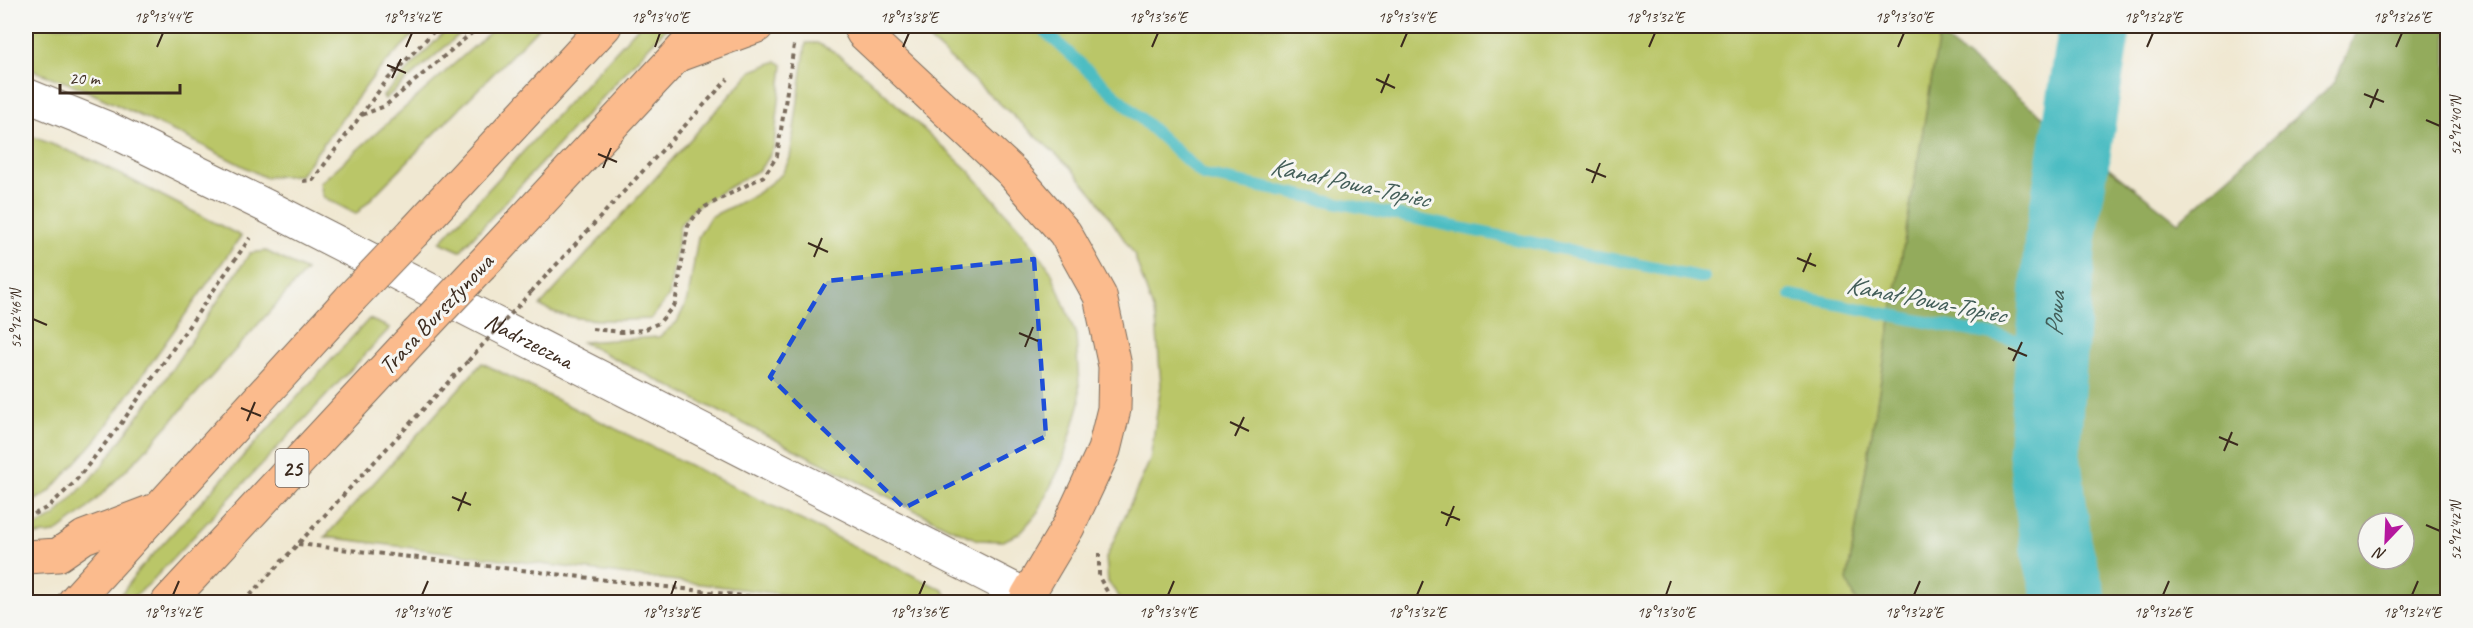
<svg xmlns="http://www.w3.org/2000/svg" width="2473" height="628" font-family="Caveat,sans-serif">
<style>
.green{fill:#bac668;stroke:#7a7843;stroke-width:1.5}
.forest{fill:#93ab5c;stroke:#676a3d;stroke-width:1.5;fill-rule:evenodd}
.lines{fill:none;stroke-linecap:round;stroke-linejoin:round}
.stream{stroke:#4ebdc3;stroke-width:12}
.river{stroke:#4ebdc3;stroke-width:72}
.tertiary-casing{stroke:#7a6c5d;stroke-width:35}
.primary-casing{stroke:#7a6c5d;stroke-width:35}
.path{stroke:#7a6c5d;stroke-width:4;stroke-dasharray:4.5 4.5;stroke-linecap:butt}
.tertiary{stroke:#fff;stroke-width:33}
.primary{stroke:#fbbb8d;stroke-width:33}
.primary-bridge-casing{stroke:#7a6c5d;stroke-width:35;stroke-linecap:butt}
.path-bridge{stroke:#7a6c5d;stroke-width:4;stroke-dasharray:4.5 4.5;stroke-linecap:butt}
.primary-bridge{stroke:#fbbb8d;stroke-width:33}
.marked{fill:#1d4ed8;fill-opacity:0.2;stroke:#1d4ed8;stroke-width:4.5;stroke-dasharray:12 8;stroke-linejoin:round}
.ticks{fill:none;stroke:#3b2a1e;stroke-width:2}
.labels{text-anchor:middle;stroke-width:6;stroke-linejoin:round;paint-order:stroke}
.shield{fill:#f6f6f2;stroke:#73675e;stroke-width:1.5}
.shield-label{font-size:22px;font-weight:bold;fill:#3b2a1e}
.street-label{font-size:24px;fill:#3b2a1e;stroke:#f6f6f2}
.water-label{font-size:26px;font-style:italic;fill:#425d58;stroke:#f6f6f2}
.neatline{fill:none;stroke:#3b2a1e;stroke-width:2}
.ticks-label{font-size:15px;text-anchor:middle;fill:#3b2a1e}
</style>
<rect width="100%" height="100%" fill="#f6f6f2"/>
<filter id="ink" filterUnits="userSpaceOnUse"><feTurbulence type="fractalNoise" baseFrequency=".0167" numOctaves="2"/><feDisplacementMap in="SourceGraphic" scale="12" xChannelSelector="R" yChannelSelector="G"/><feConvolveMatrix kernelMatrix="1 2 1 2 8 2 1 2 1" color-interpolation-filters="sRGB"/></filter>
<filter id="wash" filterUnits="userSpaceOnUse"><feTurbulence type="fractalNoise" baseFrequency=".008" numOctaves="4" result="noise"/><feDisplacementMap in="SourceGraphic" scale="24" xChannelSelector="R" yChannelSelector="G"/><feGaussianBlur stdDeviation="1.35" result="paint"/><feColorMatrix in="noise" values="0 0 0 0 0 0 0 0 0 0 0 0 0 0 0 0 0 1.4 0 .05"/><feComposite in="paint" operator="in"/></filter>
<g filter="url(#wash)">
<rect width="100%" height="100%" fill="#f0e8d2"/>
<g class="green">
<path d="M26,26H422L376,73L300,175L264,177L186,137L76,86L26,68Z"/>
<path d="M450,26H469L385,99L383,96Z"/>
<path d="M497,26H540L356,214L323,197L320,183Z"/>
<path d="M639,26H668L460,251L440,242Z"/>
<path d="M914,26H1941L1849,569L1864,602H1123L1108,582L1106,558L1150,460L1161,385L1156,319L1134,254L1095,196L1070,167Z"/>
<path d="M806,43H817L833,51L860,71L968,170L1023,232L1051,271L1076,335L1080,402L1063,461L1038,512L1020,533L1003,541L978,540L946,526L582,342L659,337L677,322L688,299L698,237L710,217L755,195L782,174L790,158Z"/>
<path d="M777,61L783,65L774,146L767,160L759,170L695,207L680,225L669,296L651,319C613,320 574,324 540,306L752,71Z"/>
<path d="M26,134L94,161L241,236L97,439L49,492L26,506Z"/>
<path d="M266,251L306,271L142,454L86,510L55,533L26,536V532L55,516L99,470L164,381L250,253Z"/>
<path d="M369,319L390,328L148,585L127,602H116L137,572Z"/>
<path d="M482,363L943,590L952,602H844L325,537Z"/>
</g>
<path class="forest" d="M2358,26H2447V602H1857L1847,581L1939,35L2178,222L2335,82ZM2368,523H2404V559H2368Z"/>
<g class="lines">
<g class="stream">
<path d="M1039,26L1203,175L1704,278"/>
<path d="M1791,295L2052,347"/>
</g>
<path class="river" id="s1" d="M2071,602L2056,546L2044,450L2060,243L2095,26"/>
</g>
</g>
<g filter="url(#ink)">
<g class="lines">
<defs>
<g id="tertiary">
<path id="s2" d="M26,95L107,128L268,207L1027,596"/>
</g>
<g id="primary">
<path d="M859,26L863,33L1012,172L1065,233L1100,296L1115,366L1114,409L1104,450L1068,527L1027,596"/>
<path d="M678,55L757,26"/>
<path d="M414,232L605,26"/>
<path d="M481,266L704,26"/>
<path d="M26,557L58,555L84,537L153,511"/>
<path d="M74,602L351,298"/>
<path d="M168,602L417,334"/>
</g>
</defs>
<use href="#tertiary" class="tertiary-casing"/>
<use href="#primary" class="primary-casing"/>
<g class="path">
<path d="M362,115L385,106L480,26"/>
<path d="M303,181L313,180L387,80L439,26"/>
<path d="M531,292L728,79"/>
<path d="M592,329L622,332L643,330L659,323L675,304L688,226L695,216L705,207L764,176L777,156L794,45"/>
<path d="M26,518L48,507L73,484L120,425L250,238"/>
<path d="M298,544L796,602"/>
<path d="M1099,553V577L1113,602"/>
<path d="M244,602L468,361"/>
</g>
<use href="#tertiary" class="tertiary"/>
<use href="#primary" class="primary"/>
<defs>
<g id="primary-bridge">
<path d="M351,298L414,232"/>
<path d="M417,334L481,266"/>
</g>
</defs>
<use href="#primary-bridge" class="primary-bridge-casing"/>
<path class="path-bridge" d="M468,361L531,292"/>
<use href="#primary-bridge" class="primary-bridge"/>
</g>
</g>
<path class="marked" d="M1034,259L1046,436L904,508L770,377L827,281Z"/>
<path class="ticks" d="M157,47L163,33M406,47L412,33M655,47L660,33M903,47L909,33M1152,47L1158,33M1401,47L1407,33M1649,47L1655,33M1898,47L1904,33M2147,47L2153,33M2396,47L2402,33M387,65L406,73M392,78L401,59M1376,79L1395,88M1381,93L1389,74M2364,94L2384,102M2370,108L2378,89M2426,120L2440,126M598,154L617,162M603,168L611,148M1586,169L1606,177M1592,183L1600,163M808,243L828,252M814,257L822,238M1797,258L1816,266M1803,272L1811,253M33,319L47,325M1019,333L1038,341M1025,347L1033,327M2008,348L2027,356M2013,361L2022,342M241,408L261,416M247,421L255,402M1230,422L1249,431M1235,436L1244,417M2219,437L2238,445M2224,451L2232,432M452,497L471,505M458,511L466,492M1441,512L1460,520M2426,525L2440,531M1446,526L1454,506M173,595L179,581M422,595L428,581M671,595L676,581M919,595L925,581M1168,595L1174,581M1417,595L1423,581M1666,595L1671,581M1914,595L1920,581M2163,595L2169,581M2412,595L2418,581"/>
<g class="labels">
<rect class="shield" x="275.5" y="449" width="33" height="38" rx="4.5"/>
<g class="shield-label">
<text x="292" y="476">25</text>
</g>
<g class="street-label">
<text transform="translate(436 314) rotate(-47)" y="8">Trasa Bursztynowa</text>
<text dy="8" stroke="none"><textPath href="#s2" startOffset="560">Nadrzeczna</textPath></text>
</g>
<g class="water-label">
<text transform="translate(1350 182) rotate(12)" y="9">Kanał Powa-Topiec</text>
<text transform="translate(1926 299) rotate(11)" y="9">Kanał Powa-Topiec</text>
<text dy="9" stroke="none"><textPath href="#s1" startOffset="291">Powa</textPath></text>
</g>
</g>
<rect width="2473" height="628" fill="none" stroke="#f6f6f2" stroke-width="66"/>
<g transform="translate(2386 541) rotate(203)"><circle r="28" fill="#f6f6f2" stroke="#aba49d" stroke-width="1.5"/>
<path d="M0-4.5L10 22L0 15L-10 22Z" fill="#b5179e"/>
<text y="-9" font-size="16" font-weight="bold" text-anchor="middle" fill="#3b2a1e">N</text>
</g>
<path d="M60 84v9h120v-9" fill="none" stroke="#3b2a1e" stroke-width="3"/>
<text x="69" y="84" font-size="18" fill="#3b2a1e" stroke="#f6f6f2" stroke-width="4.5" paint-order="stroke">20 m</text>
<rect x="33" y="33" width="2407" height="562" class="neatline"/>
<g class="ticks-label">
<text x="163" y="22">18°13'44"E</text>
<text x="412" y="22">18°13'42"E</text>
<text x="660" y="22">18°13'40"E</text>
<text x="909" y="22">18°13'38"E</text>
<text x="1158" y="22">18°13'36"E</text>
<text x="1407" y="22">18°13'34"E</text>
<text x="1655" y="22">18°13'32"E</text>
<text x="1904" y="22">18°13'30"E</text>
<text x="2153" y="22">18°13'28"E</text>
<text x="2402" y="22">18°13'26"E</text>
<text transform="translate(2456 126) rotate(-90)" y="5">52°12'40"N</text>
<text transform="translate(16 319) rotate(-90)" y="5">52°12'46"N</text>
<text transform="translate(2456 531) rotate(-90)" y="5">52°12'42"N</text>
<text x="173" y="617">18°13'42"E</text>
<text x="422" y="617">18°13'40"E</text>
<text x="671" y="617">18°13'38"E</text>
<text x="919" y="617">18°13'36"E</text>
<text x="1168" y="617">18°13'34"E</text>
<text x="1417" y="617">18°13'32"E</text>
<text x="1666" y="617">18°13'30"E</text>
<text x="1914" y="617">18°13'28"E</text>
<text x="2163" y="617">18°13'26"E</text>
<text x="2412" y="617">18°13'24"E</text>
</g>
</svg>
